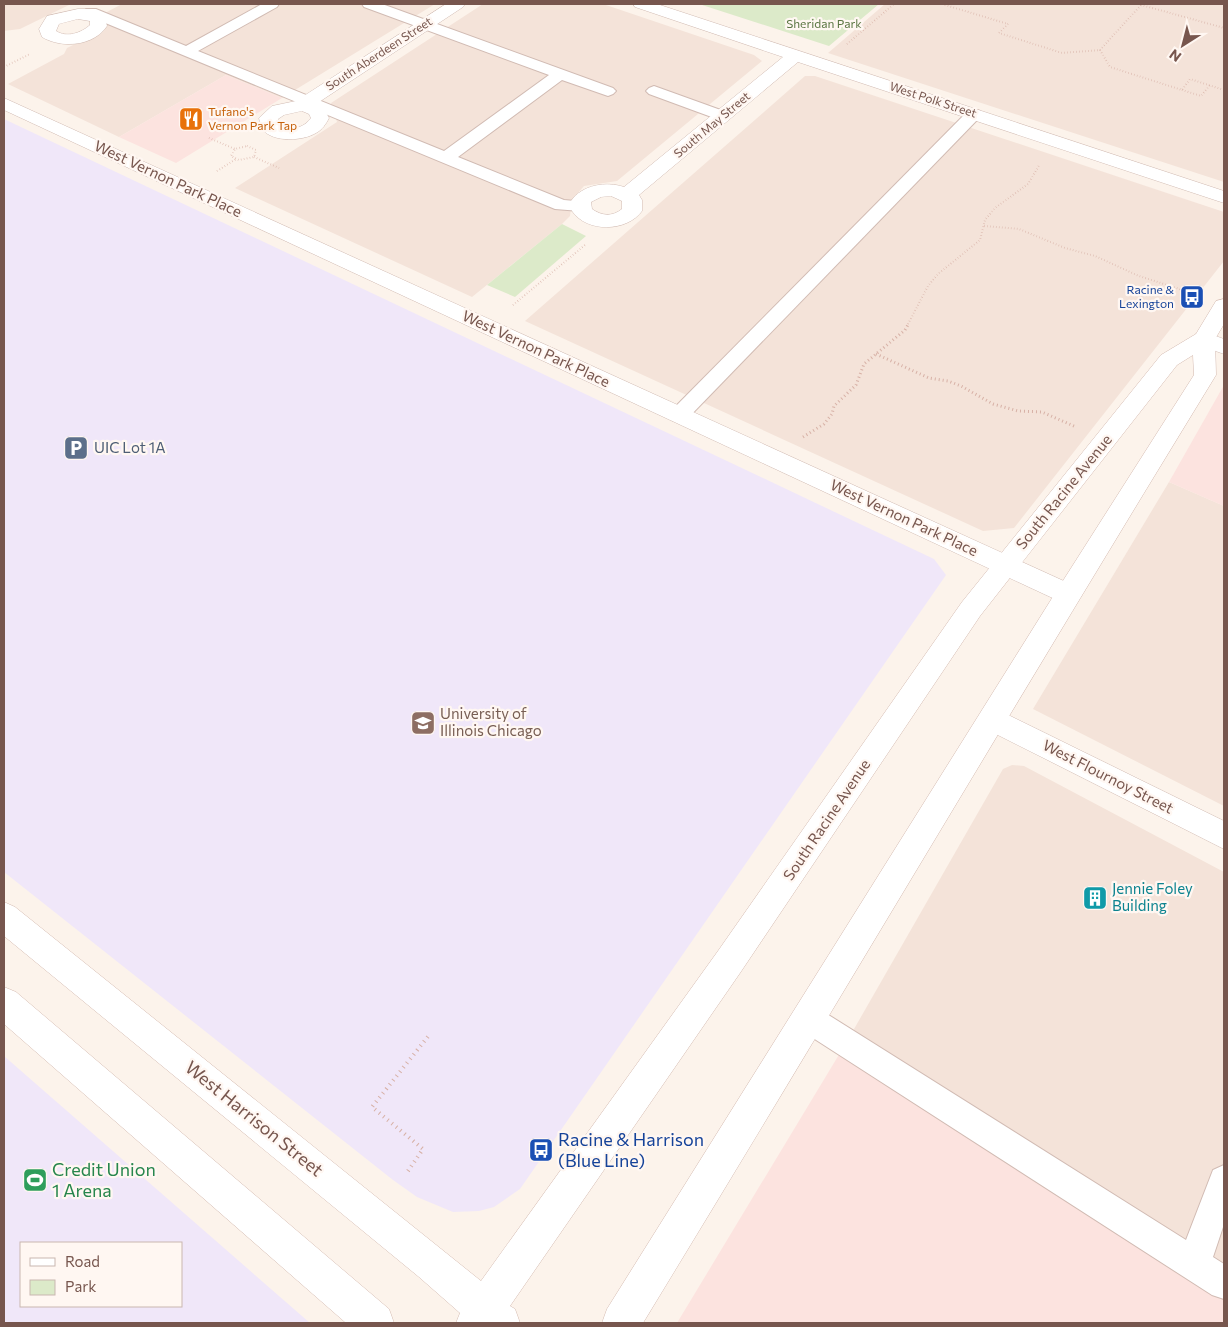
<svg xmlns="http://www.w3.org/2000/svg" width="1228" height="1327" font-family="Commissioner,sans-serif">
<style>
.residential{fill:#f4e3d9}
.commercial{fill:#fce3df}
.education{fill:#f0e7f9;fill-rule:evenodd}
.green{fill:#dceac9}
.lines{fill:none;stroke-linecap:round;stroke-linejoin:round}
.lane-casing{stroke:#d1bbb3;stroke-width:2}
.street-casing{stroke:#d1bbb3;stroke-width:1}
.secondary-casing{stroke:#d4bab0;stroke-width:1}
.path-far2{stroke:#d7b1a6;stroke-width:2;stroke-dasharray:0.5 2.5;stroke-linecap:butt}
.path-far1{stroke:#d7b1a6;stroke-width:3;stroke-dasharray:1 3;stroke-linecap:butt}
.path{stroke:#d7b1a6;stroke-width:4;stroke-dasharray:1 4.5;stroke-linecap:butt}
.lane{fill:#fff;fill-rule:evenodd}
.street{fill:#fff;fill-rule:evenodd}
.secondary{fill:#fff;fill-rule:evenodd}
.labels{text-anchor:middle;stroke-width:4.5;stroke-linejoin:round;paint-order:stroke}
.far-park-label{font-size:12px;fill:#5b7643;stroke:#fff7f2}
.far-street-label{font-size:12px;fill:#77564e;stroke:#fff7f2}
.far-food-label{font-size:12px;fill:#c56008;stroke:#fff7f2;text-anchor:start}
.far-transit-label{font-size:12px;fill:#164399;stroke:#fff7f2;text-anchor:end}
.street-label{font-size:15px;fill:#77564e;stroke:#fff7f2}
.service-label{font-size:15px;fill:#4e5e75;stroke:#fff7f2;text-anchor:start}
.education-label{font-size:15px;fill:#785e54;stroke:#fff7f2;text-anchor:start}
.culture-label{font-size:15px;fill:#0d838f;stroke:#fff7f2;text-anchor:start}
.near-street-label{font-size:18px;fill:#77564e;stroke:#fff7f2}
.near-transit-label{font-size:18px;fill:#164399;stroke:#fff7f2;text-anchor:start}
.near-leisure-label{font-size:18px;fill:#27864d;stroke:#fff7f2;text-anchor:start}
</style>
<rect width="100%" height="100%" fill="#fcf3eb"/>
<g class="residential">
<path d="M4,4H71L20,29L4,31Z"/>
<path d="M122,4H435L282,98L226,75L119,137L8,84L64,54L67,48L103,30L106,25L105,13Z"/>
<path d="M483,4H603L754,55L762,61L617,181L584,186L572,200L570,216L562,224L472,297L235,188L337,122L331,103Z"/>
<path d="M885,4H1224V182L828,53Z"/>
<path d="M805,76H815L1224,212V261L1014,528L983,531L525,321Z"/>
<path d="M1169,482L1224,506V806L1033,709Z"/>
<path d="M1012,765L1024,766L1224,872V1283L846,1043L1003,769Z"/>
</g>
<g class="commercial">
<path d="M226,75L282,98L176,163L119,137Z"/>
<path d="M1224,385V506L1169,482Z"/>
<path d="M846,1043L1224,1283V1323H677Z"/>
</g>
<g class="education">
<path d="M4,119L934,559L946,575L520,1189L494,1207L479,1211L453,1212L417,1197L393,1180L4,872Z"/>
<path d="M4,1056L310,1323H4ZM21,1243H181V1306H21Z"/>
</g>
<g class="green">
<path d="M699,4H879L829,46Z"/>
<path d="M562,224L586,236L515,297L487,285Z"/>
</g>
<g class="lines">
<defs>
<g id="lane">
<path d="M262,4H279L277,7L198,51L444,151L549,75L364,7L362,4H382L613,88L616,91L613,94L608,96L562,80L458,157L564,200L586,202L589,206L586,210L580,211L555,209L86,15L84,12L86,9H96L186,46Z"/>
<path d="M654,86L729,113L731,116L729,119H717L649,94L646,91L649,88Z"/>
<path d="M974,109L980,111L982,114L980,117L686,420L679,422L672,420L669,415L672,410L968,111Z"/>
<path d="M809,1005L819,1009L1186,1240L1213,1170L1224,1165V1224L1213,1257L1224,1264V1299L1212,1295L799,1029L795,1019L799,1009Z"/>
</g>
<g id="street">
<path d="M446,4H465L463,7L316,104L324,109L329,118C326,124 322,130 316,133C303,141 273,143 262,129C260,126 260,122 259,118L272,106L296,101ZM302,111L309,114L311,118C303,129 290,131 279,124L278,119L284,115Z"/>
<path d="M633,4H657L1224,191V203L798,62L639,195L642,200V211C627,232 587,233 572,211L571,201C582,185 606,181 624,187L783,57L635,7ZM611,196L622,201V209C612,217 602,216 592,209L591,202L601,197Z"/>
<path d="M78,9H87L104,14L107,26C94,46 62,49 42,37L39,29L47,16ZM78,19L90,21V25C81,33 67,38 56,31L59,24Z"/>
<path d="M4,98L1077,587L1081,594L1077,601L1068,604L1059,601L4,110Z"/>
<path d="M1204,332L1224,339V354L1196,344L1193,339L1196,334Z"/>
<path d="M992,707L1224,821V849L982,727L978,719L982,711Z"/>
</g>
<g id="secondary">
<path d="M1224,299V324L1215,339L1216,375C1023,690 835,1008 643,1323H602L607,1309L1059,587L1194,375L1193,355L1177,365L980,616L740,973L510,1306L515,1309L520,1323H456L460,1313L419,1277L4,936V902L15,907L481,1281L718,951L962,602L1161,355L1196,334L1216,301Z"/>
<path d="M4,987L16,992L389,1309L394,1323H346L4,1024Z"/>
</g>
</defs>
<use href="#lane" class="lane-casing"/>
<use href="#street" class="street-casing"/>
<use href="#secondary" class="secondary-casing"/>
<g class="path-far2">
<path d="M942,4L1008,24L999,33L1062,53L1100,50L1141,5"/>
<path d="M1138,4L1224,28"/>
<path d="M847,44L894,4"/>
<path d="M1100,50L1110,67L1182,90L1190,79L1224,90"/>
<path d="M4,67L30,54"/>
<path d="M1182,90L1201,96L1210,85"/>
<path d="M209,138L235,149"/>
<path d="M247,146L256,150L254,157L239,160L231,156L235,149Z"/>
<path d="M254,157L279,168"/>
<path d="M217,171L236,159"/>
<path d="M984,226L1019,229L1065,248L1095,256L1139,276L1192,293"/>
<path d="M513,305L585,245"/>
<path d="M908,324L928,286L938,274L980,240L985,220L995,208L1028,184L1040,164"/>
</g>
<g class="path-far1">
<path d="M876,354L929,378L948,381L961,386L993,404L1018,411L1042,412L1076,427"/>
<path d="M803,437L824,424L832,414L834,406L856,385L864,364L905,330L909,323"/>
</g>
<path class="path" d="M408,1171L423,1149L372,1107L430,1034"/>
<use href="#lane" class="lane"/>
<use href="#street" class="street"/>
<use href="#secondary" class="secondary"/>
</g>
<defs>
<symbol id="restaurant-square" viewBox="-11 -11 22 22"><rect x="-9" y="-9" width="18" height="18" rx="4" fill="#e8710a" stroke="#fff7f2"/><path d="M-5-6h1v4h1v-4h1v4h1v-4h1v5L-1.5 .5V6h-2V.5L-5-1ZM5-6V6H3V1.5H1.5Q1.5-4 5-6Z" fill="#fff"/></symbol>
<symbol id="bus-square" viewBox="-11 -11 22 22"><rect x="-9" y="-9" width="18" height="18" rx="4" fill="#1a4fb4" stroke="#fff7f2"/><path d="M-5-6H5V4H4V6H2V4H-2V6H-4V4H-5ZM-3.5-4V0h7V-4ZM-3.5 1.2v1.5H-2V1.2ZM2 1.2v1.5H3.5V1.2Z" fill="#fff"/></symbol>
<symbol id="parking-square" viewBox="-11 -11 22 22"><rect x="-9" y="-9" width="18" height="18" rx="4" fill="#5c6f8a" stroke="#fff7f2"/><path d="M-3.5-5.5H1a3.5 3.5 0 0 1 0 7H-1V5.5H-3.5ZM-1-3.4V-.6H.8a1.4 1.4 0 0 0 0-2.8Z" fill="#fff"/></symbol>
<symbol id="university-square" viewBox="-11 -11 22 22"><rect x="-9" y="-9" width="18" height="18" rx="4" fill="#8d6e63" stroke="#fff7f2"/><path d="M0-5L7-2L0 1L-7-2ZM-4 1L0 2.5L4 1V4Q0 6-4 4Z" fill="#fff"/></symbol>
<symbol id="building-square" viewBox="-11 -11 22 22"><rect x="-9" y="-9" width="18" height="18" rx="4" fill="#0f9aa8" stroke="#fff7f2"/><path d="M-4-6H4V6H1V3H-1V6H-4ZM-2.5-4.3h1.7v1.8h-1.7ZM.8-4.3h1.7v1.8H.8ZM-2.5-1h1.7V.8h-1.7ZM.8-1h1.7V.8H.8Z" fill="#fff"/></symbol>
<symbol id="stadium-square" viewBox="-11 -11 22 22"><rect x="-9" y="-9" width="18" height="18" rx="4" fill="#2e9e5b" stroke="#fff7f2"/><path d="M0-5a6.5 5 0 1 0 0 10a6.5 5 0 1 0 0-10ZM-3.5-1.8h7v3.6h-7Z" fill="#fff"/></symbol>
</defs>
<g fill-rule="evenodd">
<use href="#restaurant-square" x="177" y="105" width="28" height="28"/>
<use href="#bus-square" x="1178" y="283" width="28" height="28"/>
<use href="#parking-square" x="62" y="434" width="28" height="28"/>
<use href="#university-square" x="409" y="709" width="28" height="28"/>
<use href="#building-square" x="1081" y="884" width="28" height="28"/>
<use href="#bus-square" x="527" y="1136" width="28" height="28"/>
<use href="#stadium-square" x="21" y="1166" width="28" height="28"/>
</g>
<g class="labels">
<g class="far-park-label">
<text x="824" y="28">Sheridan Park</text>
</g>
<g class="far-street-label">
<text transform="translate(379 54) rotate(-33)" y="4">South Aberdeen Street</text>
<text transform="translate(933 100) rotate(18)" y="4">West Polk Street</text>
<text transform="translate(712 125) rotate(-40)" y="4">South May Street</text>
</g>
<g class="far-food-label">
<text x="208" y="116">Tufano's<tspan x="208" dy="14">Vernon Park Tap</tspan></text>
</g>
<g class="far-transit-label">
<text x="1174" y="294">Racine &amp;<tspan x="1174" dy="14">Lexington</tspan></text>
</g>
<g class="street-label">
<text transform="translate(168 179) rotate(25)" y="5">West Vernon Park Place</text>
<text transform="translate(536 349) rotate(25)" y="5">West Vernon Park Place</text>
<text transform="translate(1064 492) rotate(-51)" y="5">South Racine Avenue</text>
<text transform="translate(904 518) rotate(25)" y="5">West Vernon Park Place</text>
<text transform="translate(1108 777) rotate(27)" y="5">West Flournoy Street</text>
<text transform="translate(827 820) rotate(-56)" y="5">South Racine Avenue</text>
</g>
<g class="service-label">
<text x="94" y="453">UIC Lot 1A</text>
</g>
<g class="education-label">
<text x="440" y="719">University of<tspan x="440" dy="17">Illinois Chicago</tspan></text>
</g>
<g class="culture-label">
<text x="1112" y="894">Jennie Foley<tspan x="1112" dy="17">Building</tspan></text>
</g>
<g class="near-street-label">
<text transform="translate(254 1119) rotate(39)" y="6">West Harrison Street</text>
</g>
<g class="near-transit-label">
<text x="558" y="1146">Racine &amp; Harrison<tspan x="558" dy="21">(Blue Line)</tspan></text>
</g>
<g class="near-leisure-label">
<text x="52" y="1176">Credit Union<tspan x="52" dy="21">1 Arena</tspan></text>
</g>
</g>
<rect width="1228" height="1327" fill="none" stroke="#77564e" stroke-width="10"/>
<rect x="20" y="1242" width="162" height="65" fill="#fff7f2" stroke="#c9b7b0"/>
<rect x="30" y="1258" width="25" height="8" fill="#ffffff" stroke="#c9b7b0"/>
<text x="65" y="1267" font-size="15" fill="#77564e">Road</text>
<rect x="30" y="1280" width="25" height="15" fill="#dceac9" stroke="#c9b7b0"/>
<text x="65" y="1292" font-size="15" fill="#77564e">Park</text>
<g transform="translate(1183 45) rotate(216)" stroke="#fff7f2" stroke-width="4" paint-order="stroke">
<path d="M0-4L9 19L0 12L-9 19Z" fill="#77564e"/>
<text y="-8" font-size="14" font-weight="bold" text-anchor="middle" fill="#77564e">N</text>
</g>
</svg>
